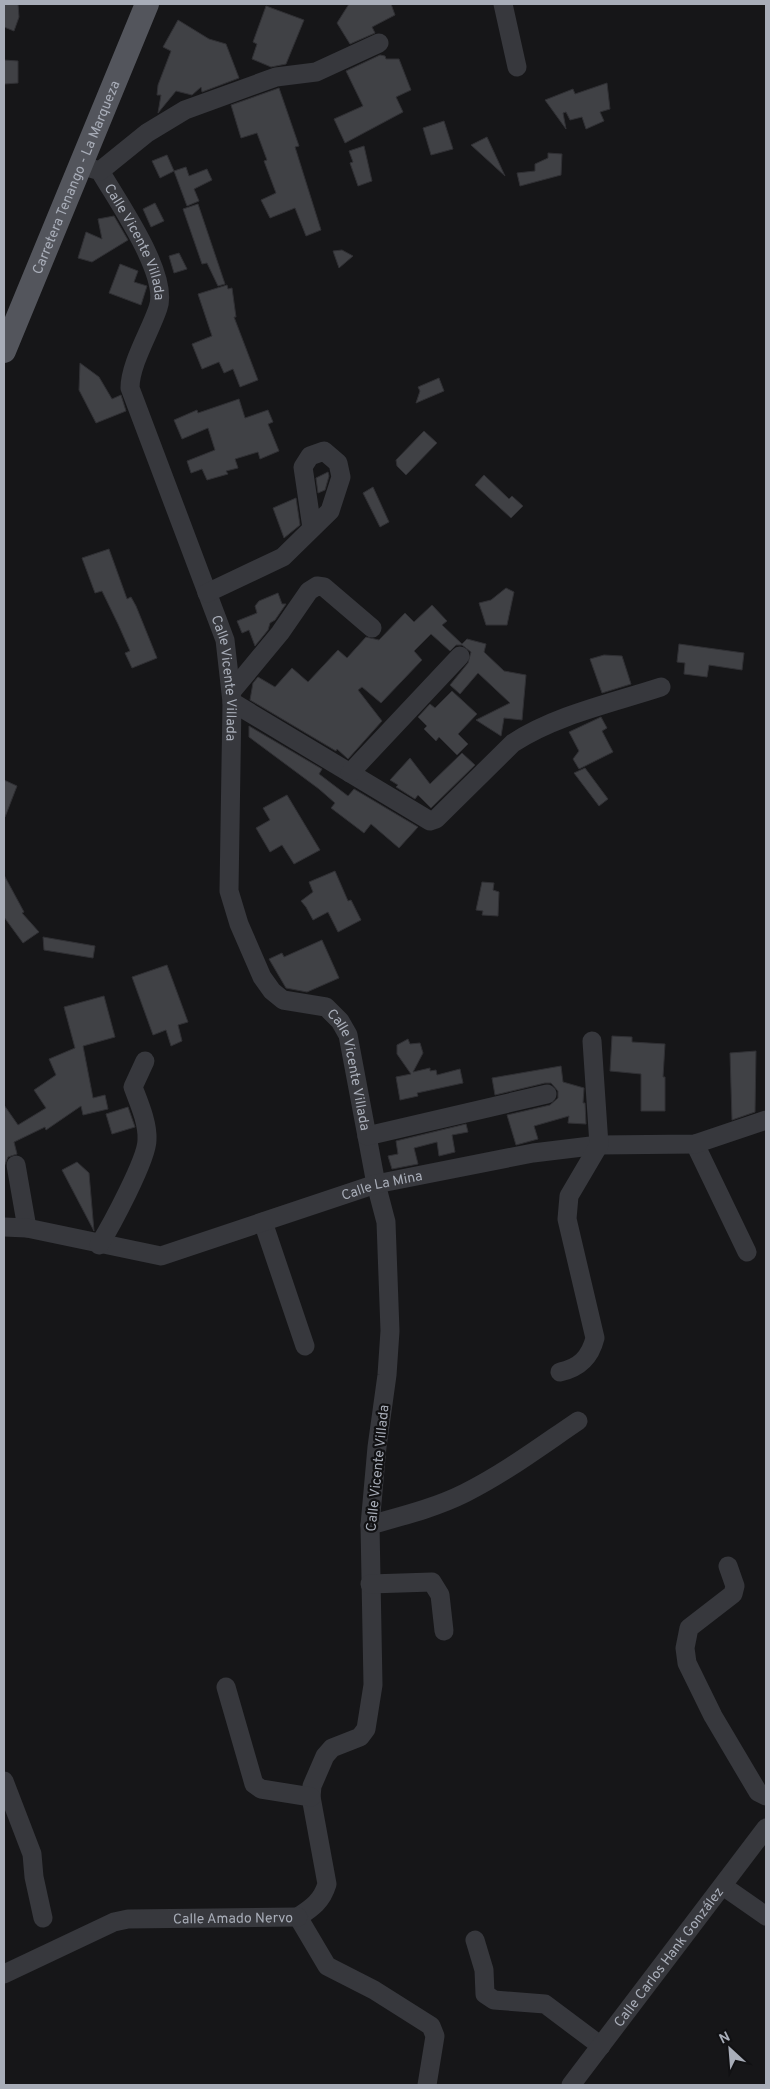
<svg xmlns="http://www.w3.org/2000/svg" width="770" height="2089" font-family="Overpass,sans-serif">
<style>
.building{fill:#404145;stroke:#303034}
.lines{fill:none;stroke-linecap:round;stroke-linejoin:round}
.minor{stroke:#37383d;stroke-width:19}
.major{stroke:#53555c;stroke-width:24}
.labels{text-anchor:middle;stroke-width:4.5;stroke-linejoin:round;paint-order:stroke}
.street-label{font-size:14px;fill:#a8adb8;stroke:#111113}
</style>
<rect width="100%" height="100%" fill="#161618"/>
<g class="building">
<path d="M4,4H18L19,17L14,31L4,27Z"/>
<path d="M349,4H391L395,15L372,27L375,33L350,44L337,23Z"/>
<path d="M266,6L304,20L286,64L271,67L252,59L257,44L253,42Z"/>
<path d="M178,20L209,39L226,44L239,78L202,92L201,87L192,95L176,91L158,113L161,95H157L158,85L171,51L163,47Z"/>
<path d="M380,55L385,56L386,59H399L411,90L396,97L403,112L345,143L334,119L363,106L346,71Z"/>
<path d="M4,60L18,61V83L4,84Z"/>
<path d="M607,83L610,109L600,112L604,121L586,129L582,117L570,120L566,112L563,113L566,129L545,100L573,89L575,94Z"/>
<path d="M279,88L299,146L295,147L321,230L306,236L295,208L270,218L261,200L276,193L264,161L267,160L257,133L241,138L231,105Z"/>
<path d="M444,121L453,149L431,155L423,128Z"/>
<path d="M487,137L505,176L471,145Z"/>
<path d="M364,146L372,181L358,186L350,163L353,162L349,151Z"/>
<path d="M548,153L562,154L561,175L520,186L517,173L535,171V164L548,158Z"/>
<path d="M167,155L174,171L160,178L152,161Z"/>
<path d="M186,167L189,176L207,169L212,180L194,189L199,201L187,206L174,171Z"/>
<path d="M155,203L164,221L151,227L143,209Z"/>
<path d="M198,204L225,284L218,286L207,263L202,264L183,209Z"/>
<path d="M114,216L128,240L92,262L78,258L86,232L102,239L98,219Z"/>
<path d="M342,250L353,256L339,268L333,251Z"/>
<path d="M179,253L187,269L174,273L169,256Z"/>
<path d="M120,264L138,271L134,282L147,286L141,305L109,293Z"/>
<path d="M227,285L228,289L232,288L236,317H234L258,380L240,387L233,369L224,373L219,362L202,369L192,344L212,336L198,294Z"/>
<path d="M80,363L99,377L112,399L121,395L126,411L96,423L79,390Z"/>
<path d="M439,378L444,391L416,403L420,391L418,387Z"/>
<path d="M239,399L245,418L268,410L273,422L268,424L279,451L260,459L258,452L235,459L238,468L226,471L228,474L207,480L202,469L191,473L187,461L215,450L208,428L182,439L174,420L197,410L198,413Z"/>
<path d="M424,431L437,443L406,475L397,466L396,460Z"/>
<path d="M328,472L329,476L325,490L318,493L316,478Z"/>
<path d="M484,475L509,499L512,496L523,506L511,518L475,485Z"/>
<path d="M373,487L389,522L380,527L363,493Z"/>
<path d="M296,498L300,525L284,538L273,508Z"/>
<path d="M109,549L127,599L131,597L136,606L157,658L132,668L125,653L130,651L118,624L102,591L95,593L82,558Z"/>
<path d="M506,588L514,592L507,625H486L479,603L491,600Z"/>
<path d="M278,593L282,604H286L275,620L270,623L268,630L255,646L249,630L242,633L237,621L257,613L255,606L259,601Z"/>
<path d="M432,605L447,621L442,625L462,644L467,639L486,644L484,652L504,671L526,675L522,720L504,718L501,736L476,720L510,703L478,673L460,694L450,685L468,663L471,652L462,645H456L450,651L431,634L414,651L422,660L381,703L362,687L358,690L382,721L348,759L337,749L336,751L250,700L253,683L258,677L275,687L292,668L308,682L338,650L347,658L366,637L379,640L405,613L414,622Z"/>
<path d="M679,644L744,653L742,670L709,665L707,677L684,674L685,663L677,662Z"/>
<path d="M604,655L622,656L631,684L602,693L590,659Z"/>
<path d="M452,691L477,714L458,734L468,744L457,755L439,737L436,741L424,729L427,726L418,717L430,704L435,708Z"/>
<path d="M601,717L607,728L602,731L613,752L579,769L573,759L579,751L569,732Z"/>
<path d="M249,726L322,769L319,774L348,796L354,789L418,827L399,848L371,824L364,833L331,808L335,803L319,789L249,737Z"/>
<path d="M462,753L475,765L431,808L418,795L415,799L396,787L398,785L390,780L410,758L430,784Z"/>
<path d="M585,768L608,799L599,806L574,773Z"/>
<path d="M4,780L17,786L5,817H4Z"/>
<path d="M287,795L320,850L294,864L282,845L270,852L256,828L270,820L263,808Z"/>
<path d="M335,871L348,901L351,900L361,920L338,932L328,912L313,920L306,907L301,901L313,892L309,882Z"/>
<path d="M4,875L24,912L22,913L39,932L23,943L4,917Z"/>
<path d="M482,882L494,883L493,890L499,892L498,916L482,915L483,911L476,910Z"/>
<path d="M43,937L95,946L93,958L44,950Z"/>
<path d="M322,940L339,978L307,992L286,988L269,959L282,953L284,957Z"/>
<path d="M167,965L188,1022L178,1025L182,1041L171,1046L166,1030L153,1035L132,977Z"/>
<path d="M104,996L115,1037L83,1046L93,1098L105,1095L108,1109L83,1115L81,1106L46,1130L45,1127L14,1142L17,1154L8,1157L4,1167V1105L18,1125L46,1108L34,1090L56,1075L49,1059L75,1048L64,1007Z"/>
<path d="M612,1036L632,1037V1042L665,1044L663,1077H665V1111H641V1074L610,1071Z"/>
<path d="M408,1039L410,1044L420,1043L423,1053L413,1072L430,1068V1071L436,1070L437,1075L460,1069L463,1083L417,1093L418,1096L400,1100L396,1077L411,1074L397,1054V1045Z"/>
<path d="M756,1051L755,1112L732,1120L730,1053Z"/>
<path d="M561,1066L563,1082L584,1088L583,1103H585L586,1124L568,1123L569,1116L534,1126L538,1139L516,1145L507,1115L550,1105L558,1098V1091L551,1083H545L495,1095L492,1078Z"/>
<path d="M128,1107L135,1127L112,1134L106,1114Z"/>
<path d="M466,1124L468,1132L452,1135L455,1152L439,1156L437,1142L414,1148L418,1164L392,1169L388,1156L398,1154L396,1141Z"/>
<path d="M77,1162L89,1173L94,1231L62,1170Z"/>
</g>
<g class="lines">
<g class="minor">
<path d="M503,4L517,67"/>
<path id="s1" d="M80,165L100,171C117,201 170,275 158,308C150,332 130,364 130,388L225,640L232,702L229,891L239,924L262,977L272,991L283,1000L326,1007L340,1021L348,1035L376,1184L386,1222L390,1331L387,1375L377,1447L370,1525L373,1685L366,1729L360,1737L332,1748L325,1756L312,1786L311,1797L327,1884C322,1901 312,1908 298,1917"/>
<path d="M100,171L147,133L185,110L276,77L316,72L379,43"/>
<path d="M207,593L283,557L330,511L341,477L338,463L324,451L310,456L303,467L312,528"/>
<path d="M232,691L280,633L309,591L317,586L324,587L372,628"/>
<path d="M232,702L430,821L436,819L513,743C556,715 612,703 661,687"/>
<path d="M350,773L460,656"/>
<path d="M367,1136L547,1094"/>
<path d="M695,1144L747,1252"/>
<path d="M16,1165L27,1228"/>
<path d="M263,1222L305,1346"/>
<path id="s2" d="M4,1227L27,1228L161,1256L376,1184L533,1153L599,1145L695,1144L766,1120"/>
<path d="M99,1245C111,1226 147,1159 147,1140C148,1123 139,1103 133,1087L145,1061"/>
<path d="M560,1372C579,1368 590,1358 595,1338L567,1219L569,1196L599,1145L592,1041"/>
<path d="M370,1525C402,1516 435,1508 465,1493C505,1473 541,1446 578,1421"/>
<path d="M728,1566L735,1586L733,1594L689,1628L685,1648L687,1663L713,1716L758,1792L766,1796"/>
<path d="M370,1584L432,1582L440,1595L444,1631"/>
<path d="M226,1687L254,1784L261,1789L311,1797"/>
<path d="M4,1781L32,1854L34,1877L43,1918"/>
<path d="M723,1886L766,1916"/>
<path d="M298,1917L327,1966L374,1990L431,2026L435,2036L427,2085"/>
<path d="M475,1940L484,1970L485,1994L494,2000L545,2004L601,2046"/>
<path id="s3" d="M4,1974L114,1922L128,1919L298,1917"/>
<path id="s4" d="M571,2085L766,1828"/>
</g>
<path class="major" id="s5" d="M4,351L147,4"/>
</g>
<g class="labels">
<g class="street-label">
<text dy="5" stroke="none"><textPath href="#s5" startOffset="188">Carretera Tenango - La Marqueza</textPath></text>
<text dy="5" stroke="none"><textPath href="#s1" startOffset="101">Calle Vicente Villada</textPath></text>
<text dy="5" stroke="none"><textPath href="#s1" startOffset="565">Calle Vicente Villada</textPath></text>
<text dy="5" stroke="none"><textPath href="#s1" startOffset="1015">Calle Vicente Villada</textPath></text>
<text dy="5" stroke="none"><textPath href="#s2" startOffset="392">Calle La Mina</textPath></text>
<text transform="translate(377 1468) rotate(-84)" y="5">Calle Vicente Villada</text>
<text dy="5" stroke="none"><textPath href="#s3" startOffset="241">Calle Amado Nervo</textPath></text>
<text dy="5" stroke="none"><textPath href="#s4" startOffset="161">Calle Carlos Hank González</textPath></text>
</g>
</g>
<rect width="770" height="2089" fill="none" stroke="#a8adb8" stroke-width="10"/>
<g transform="translate(730 2049) rotate(334)" stroke="#111113" stroke-width="4" paint-order="stroke">
<path d="M0-4L9 19L0 12L-9 19Z" fill="#a8adb8"/>
<text y="-8" font-size="14" font-weight="bold" text-anchor="middle" fill="#a8adb8">N</text>
</g>
</svg>
